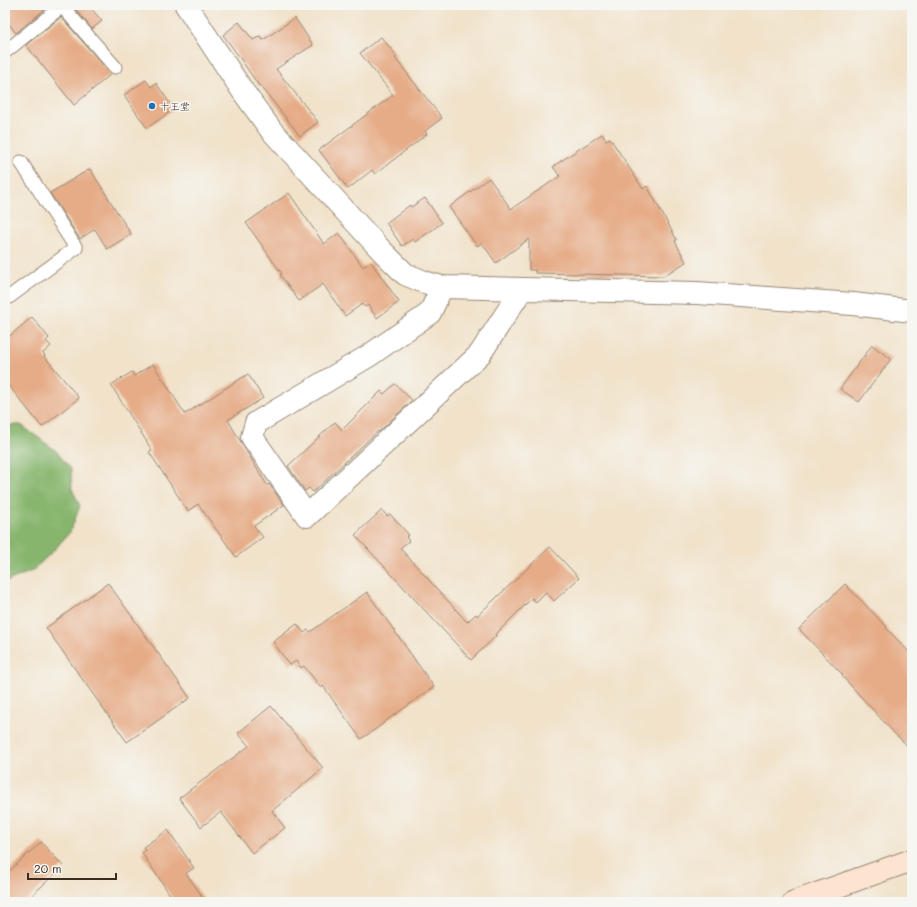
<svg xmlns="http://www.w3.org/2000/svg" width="917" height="907" font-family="Mali,'Klee One',sans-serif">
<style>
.forest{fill:#87b56d;stroke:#617046}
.building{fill:#e6ac87}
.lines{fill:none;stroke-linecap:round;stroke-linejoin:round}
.lane-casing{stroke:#968674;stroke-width:15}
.street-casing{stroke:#968674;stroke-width:24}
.secondary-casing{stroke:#968674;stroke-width:24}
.lane{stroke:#fff;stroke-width:13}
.street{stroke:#fff;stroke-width:22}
.secondary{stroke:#fde4d0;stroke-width:22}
.poi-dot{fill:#1f6fb2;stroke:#f6f6f2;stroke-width:1.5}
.labels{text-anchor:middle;stroke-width:3;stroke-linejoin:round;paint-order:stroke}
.poi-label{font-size:10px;fill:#3b2a1e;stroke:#f6f6f2;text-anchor:start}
</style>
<rect width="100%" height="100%" fill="#f6f6f2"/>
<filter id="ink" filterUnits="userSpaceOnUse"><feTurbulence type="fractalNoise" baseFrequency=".025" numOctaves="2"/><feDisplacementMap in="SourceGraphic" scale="8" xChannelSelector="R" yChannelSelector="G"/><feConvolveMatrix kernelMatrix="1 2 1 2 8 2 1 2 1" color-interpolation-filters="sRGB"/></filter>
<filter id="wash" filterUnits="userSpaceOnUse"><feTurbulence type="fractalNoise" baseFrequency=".012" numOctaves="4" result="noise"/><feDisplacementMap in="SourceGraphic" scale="16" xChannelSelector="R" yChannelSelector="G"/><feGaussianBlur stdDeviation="0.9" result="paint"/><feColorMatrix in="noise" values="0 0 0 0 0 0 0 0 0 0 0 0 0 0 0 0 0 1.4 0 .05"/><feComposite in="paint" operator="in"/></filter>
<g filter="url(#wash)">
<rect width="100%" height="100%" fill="#f1e2c9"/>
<path class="forest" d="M5,425H21L55,450L71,469L72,489L80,506L70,532L54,550L32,571L5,582Z"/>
<g id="blocks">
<g class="building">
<path d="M5,5H50L16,33L5,19Z"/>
<path d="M72,5H88L102,21L92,29Z"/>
<path d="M61,17L111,74L74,105L26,45Z"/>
<path d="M295,18L313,45L276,69L318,122L300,136L260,85L259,86L238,55L223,35L239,22L253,40L260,36L263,40Z"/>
<path d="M381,37L397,56L395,58L442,118L425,131L427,134L375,174L372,170L348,189L319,150L393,95L360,53Z"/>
<path d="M146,80L151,87L156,83L174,109L147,128L124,95Z"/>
<path d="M602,134L606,140L610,138L643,189L647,186L677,240L675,241L686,262L663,276L535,273V270H529V239L496,263L482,243L477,246L449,207L489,178L511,209L560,176L553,167L556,165H555Z"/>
<path d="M90,169L131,234L107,249L95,229L80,239L50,193Z"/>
<path d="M289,193L324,244L339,233L363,267L371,262L399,302L377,318L368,305L365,307L362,304L345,316L323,284L299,301L280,275L282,274L246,223Z"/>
<path d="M425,198L442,223L415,242L413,239L402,246L386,223L410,205L411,207Z"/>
<path d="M32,317L49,338L46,341L51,346L43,353L45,355L44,356L79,398L42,427L5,381V340Z"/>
<path d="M872,345L891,359L859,402L840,389Z"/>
<path d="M153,364L185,414L248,374L263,398L228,420L242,444L267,485L269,484L284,505L254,526L263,537L236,557L198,504L188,511L149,452L152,450L111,385L132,372L134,376Z"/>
<path d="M395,384L412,400L379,432L378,431L313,492L309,488L305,491L288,466L335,422L342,430L381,391L384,394Z"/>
<path d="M382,510L387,516L390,514L409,535L406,537L409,541L400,548L467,622L476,614L477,616L550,547L579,578L554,601L546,592L536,602L532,598L495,635L496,636L471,660L355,535Z"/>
<path d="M108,583L190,698L127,742L46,628Z"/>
<path d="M845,584L887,627L886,628L912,655V750L894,733L842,676L843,675L799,629Z"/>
<path d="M367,592L434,687L383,723V724L361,739L323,686L321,688L304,666L301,668L296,661L290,665L273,642L297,624L304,633L308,630L310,632Z"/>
<path d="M271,706L323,768L272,811L285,828L252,853L221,812L201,827L179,798L249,746L238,733Z"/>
<path d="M168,830L194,868L186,873L206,902H175L142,853L145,851L143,847Z"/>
<path d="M41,842L63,866L25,902H5V875Z"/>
</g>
</g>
</g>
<g filter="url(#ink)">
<use href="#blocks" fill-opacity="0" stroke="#968674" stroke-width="1"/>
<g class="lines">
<defs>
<g id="lane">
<path d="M61,5L115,67"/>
<path d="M5,52L62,6"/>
<path d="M5,300L76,248L21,162"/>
</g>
<g id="street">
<path d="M186,5L242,90L271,130L382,251L405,274L424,282L442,287L697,293L853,304L912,311"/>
<path d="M442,287L430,313L370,355L256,423L252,437L307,516L480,354L522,289"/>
</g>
<path id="secondary" d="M794,902L912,860"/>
</defs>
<use href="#lane" class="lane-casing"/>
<use href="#street" class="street-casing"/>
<use href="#secondary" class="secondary-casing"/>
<use href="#lane" class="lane"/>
<use href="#street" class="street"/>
<use href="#secondary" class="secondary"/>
</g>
</g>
<circle class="poi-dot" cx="152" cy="106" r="4"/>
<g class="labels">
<g class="poi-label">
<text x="160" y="110">十王堂</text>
</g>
</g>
<rect width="917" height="907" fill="none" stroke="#f6f6f2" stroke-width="20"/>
<path d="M28 873v6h88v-6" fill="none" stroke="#3b2a1e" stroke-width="2"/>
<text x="34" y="873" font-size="12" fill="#3b2a1e" stroke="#f6f6f2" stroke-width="3" paint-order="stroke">20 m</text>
</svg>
